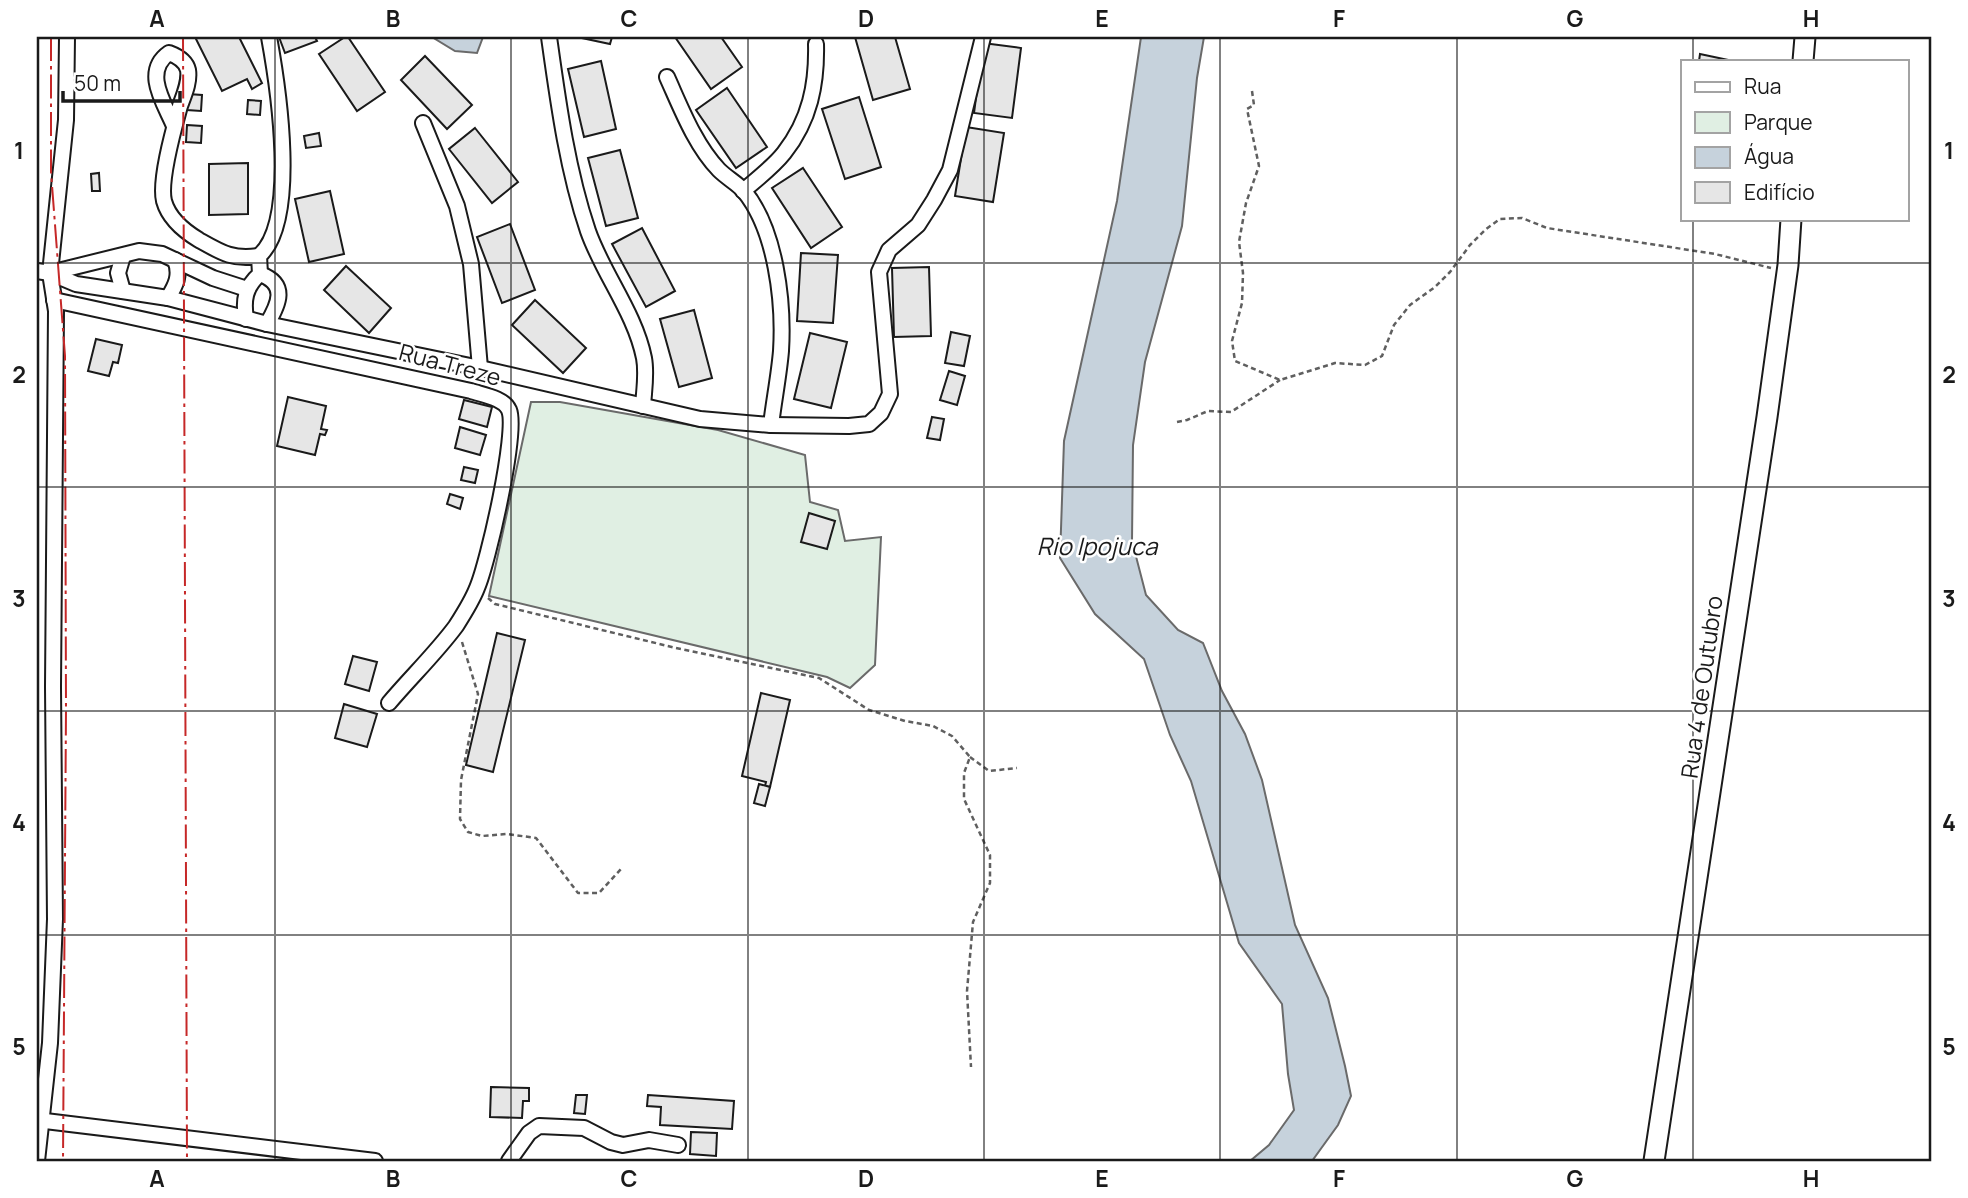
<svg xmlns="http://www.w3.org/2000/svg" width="1968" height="1198" font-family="Manrope,sans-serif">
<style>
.green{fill:#e0efe3;stroke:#6a6a6a;stroke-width:2}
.water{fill:#c6d2dc;stroke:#6a6a6a;stroke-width:2}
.building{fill:#e6e6e6;stroke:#1a1a1a;stroke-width:2}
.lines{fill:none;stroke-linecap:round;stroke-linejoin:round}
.street-casing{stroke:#1a1a1a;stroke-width:18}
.secondary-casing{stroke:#1a1a1a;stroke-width:23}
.path{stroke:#5f5f5f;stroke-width:2.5;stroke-dasharray:5 3.5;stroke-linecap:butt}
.street{stroke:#fff;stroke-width:14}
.secondary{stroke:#fff;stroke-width:19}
.power{stroke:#c62828;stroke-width:2;stroke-dasharray:24 5 3.5 5;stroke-linecap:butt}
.grid{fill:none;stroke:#1a1a1a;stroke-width:2;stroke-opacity:0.55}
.labels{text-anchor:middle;stroke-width:5;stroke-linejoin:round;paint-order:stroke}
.street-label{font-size:23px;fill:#1a1a1a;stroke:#fff}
.water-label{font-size:24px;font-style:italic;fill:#1a1a1a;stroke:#fff}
.neatline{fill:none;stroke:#1a1a1a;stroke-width:2.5}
.grid-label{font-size:23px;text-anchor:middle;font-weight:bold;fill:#1a1a1a}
</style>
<rect width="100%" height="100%" fill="#fff"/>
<path class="green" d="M531,402H560L718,430L805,455L810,502L838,510L845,541L881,537L875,665L850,688L827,677L489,596Z"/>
<g class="water">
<path d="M432,37H483L477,53L455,51Z"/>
<path d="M1141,37H1204L1197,78L1182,226L1145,362L1133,445L1132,541L1146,595L1178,630L1203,643L1222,691L1245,734L1262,780L1295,925L1328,998L1345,1066L1351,1096L1338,1125L1312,1161H1250L1269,1145L1294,1110L1288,1074L1282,1004L1239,943L1191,781L1170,735L1144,659L1095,614L1060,558L1064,441L1117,201Z"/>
</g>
<g class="building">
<path d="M195,37H239L262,83L252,89L247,79L222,91Z"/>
<path d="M279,37H315L317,41L285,53Z"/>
<path d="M345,37H348L385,92L357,111L319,54Z"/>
<path d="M577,37H612L610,44Z"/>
<path d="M675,37H721L742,67L711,89Z"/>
<path d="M855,37H895L910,89L873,100Z"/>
<path d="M983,43L1021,48L1012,118L974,113Z"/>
<path d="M1700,54L1733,61H1699Z"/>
<path d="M425,56L472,105L447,129L401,80Z"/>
<path d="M601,61L616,129L584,137L568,69Z"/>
<path d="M727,88L767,147L736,168L696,110Z"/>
<path d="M188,94L202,95L201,111L187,110Z"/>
<path d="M859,97L881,167L845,179L822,109Z"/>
<path d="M248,100L261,101L260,115L247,114Z"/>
<path d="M187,125L202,126L201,143L186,142Z"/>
<path d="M966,127L1004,133L993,202L955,196Z"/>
<path d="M475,128L518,182L492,203L449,149Z"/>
<path d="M319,133L321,146L306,148L304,136Z"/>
<path d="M620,150L638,218L606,226L588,158Z"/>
<path d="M248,163V214L209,215V164Z"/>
<path d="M803,168L842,227L811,248L772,188Z"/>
<path d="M99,173L100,191H92L91,174Z"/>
<path d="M330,191L344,254L309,262L295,199Z"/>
<path d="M510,224L535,290L502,303L477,237Z"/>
<path d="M642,228L675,291L646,307L612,244Z"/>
<path d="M801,253L838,255L833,323L797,321Z"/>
<path d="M346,266L391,308L369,333L324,290Z"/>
<path d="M929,267L931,336L894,337L892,268Z"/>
<path d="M535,300L586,348L563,373L512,325Z"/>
<path d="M694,310L712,378L679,387L660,319Z"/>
<path d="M951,332L970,336L964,366L945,363Z"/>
<path d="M810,333L847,342L831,408L794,399Z"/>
<path d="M96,339L122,345L118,363L113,362L109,376L88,371Z"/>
<path d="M949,371L965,376L957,405L940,400Z"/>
<path d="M288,397L326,406L321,429L327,430L325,435L320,434L315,455L277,446Z"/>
<path d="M464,400L492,407L487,427L459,419Z"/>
<path d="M932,417L944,419L940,440L927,438Z"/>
<path d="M460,427L486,435L480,455L455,448Z"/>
<path d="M464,467L478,470L475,483L461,480Z"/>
<path d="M450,494L463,498L460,509L447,504Z"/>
<path d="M809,513L835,521L827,549L801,542Z"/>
<path d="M497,633L525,640L493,772L466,765Z"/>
<path d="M353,656L377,662L369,691L345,684Z"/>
<path d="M761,693L790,700L770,787L765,786L766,782L742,776Z"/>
<path d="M344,704L377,714L367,747L335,738Z"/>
<path d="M759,784L770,787L765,806L754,803Z"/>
<path d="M491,1087L529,1088V1101H523L522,1118L490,1117Z"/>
<path d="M576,1095H587L585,1114L574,1113Z"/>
<path d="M648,1095L734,1101L732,1129L660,1125L661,1107L647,1106Z"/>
<path d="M691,1132L717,1133L716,1156L690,1154Z"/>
</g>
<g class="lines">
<defs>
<g id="street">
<path d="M549,37C558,101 567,169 588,231C603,274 635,313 644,358C647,374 644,390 643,406"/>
<path d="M423,123L457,206L471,264L480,368"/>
<path d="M174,126C165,104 142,72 169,53C177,56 186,61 188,70C190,82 184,95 180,106C174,128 159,180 164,201C169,219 184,231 199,240C222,253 233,260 259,256"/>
<path d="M743,191C757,179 773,167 784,153C810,120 817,84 816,44"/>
<path d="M37,271L50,273L76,284L168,298L267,324L480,368L700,419L771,425C774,400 779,375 781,351C784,302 776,230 744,191C737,183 727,178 719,170C695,145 681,108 667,77"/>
<path d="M50,273L139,251L162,254L213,278L247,289"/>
<path d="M260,274C288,284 279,304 267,324"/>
<path d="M123,291L118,273L123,256"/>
<path d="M168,298C176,285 181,275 175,260"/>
<path d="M54,300L471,391C483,395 504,398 509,410C518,431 488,563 477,588C472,601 463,615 456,626C436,653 411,677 389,703"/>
<path d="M246,319C243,300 245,287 260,274L259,256C299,221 278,86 269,37"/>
<path d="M771,425L849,426L869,424L881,413L890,394L879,272L889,250L918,225L934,200L950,170L983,37"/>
<path d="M37,1120L375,1161"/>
<path d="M37,1161L50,1043L55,919L53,687L56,311L50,273L66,120L67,37"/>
<path d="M509,1161L529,1133L539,1126L584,1128L611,1142L623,1145L649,1140L678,1145"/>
</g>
<g id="secondary">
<path d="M1803,61L1805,37"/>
<path d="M1654,1161L1767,417L1788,265L1791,219"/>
</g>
</defs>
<use href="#street" class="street-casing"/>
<use href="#secondary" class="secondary-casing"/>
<g class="path">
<path d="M1252,91L1254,105L1247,109L1259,166L1246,203L1239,242L1243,273L1242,303L1232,341L1235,361L1280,380L1335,363L1365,365L1382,356L1394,325L1410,305L1435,287L1450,272L1470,245L1486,229L1500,219L1522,218L1547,228L1715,254L1771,268"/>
<path d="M1177,422L1187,420L1208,411L1231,412L1280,380"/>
<path d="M488,598L495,604L676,648L819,678L869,710L905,721L933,726L952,736L970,757L964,773V799L990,855V883L973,922L967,991L971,1067"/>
<path d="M462,642L478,694L461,780L460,819L468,832L482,836L507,834L536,838L578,893H599L621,869"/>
<path d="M970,757L989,771L1017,768"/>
</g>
<use href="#street" class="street"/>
<use href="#secondary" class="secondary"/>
<g class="power">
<path d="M51,37V172L65,356L66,709L63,1161"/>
<path d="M183,37L187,1161"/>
</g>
</g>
<path class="grid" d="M275,37V1161M511,37V1161M748,37V1161M984,37V1161M1220,37V1161M1457,37V1161M1693,37V61M1693,219V1161M37,263H1931M37,487H1931M37,711H1931M37,935H1931"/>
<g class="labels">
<g class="street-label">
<text transform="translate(450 365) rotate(15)" y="8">Rua Treze</text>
<text transform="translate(1702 687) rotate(-82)" y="8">Rua 4 de Outubro</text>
</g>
<g class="water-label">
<text x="1097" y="555">Rio Ipojuca</text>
</g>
</g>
<rect width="1968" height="1198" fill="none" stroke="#ffffff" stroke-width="77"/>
<rect x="1681" y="60" width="228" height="161" fill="#ffffff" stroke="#a3a3a3" stroke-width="2"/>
<rect x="1695" y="82" width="35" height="10" fill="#ffffff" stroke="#a3a3a3" stroke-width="2"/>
<text x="1744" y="94" font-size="21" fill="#1a1a1a">Rua</text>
<rect x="1695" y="112" width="35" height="21" fill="#e0efe3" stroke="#a3a3a3" stroke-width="2"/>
<text x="1744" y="130" font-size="21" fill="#1a1a1a">Parque</text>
<rect x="1695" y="147" width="35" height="21" fill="#c6d2dc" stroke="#a3a3a3" stroke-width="2"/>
<text x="1744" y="164" font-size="21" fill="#1a1a1a">Água</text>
<rect x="1695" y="182" width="35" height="21" fill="#e6e6e6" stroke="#a3a3a3" stroke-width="2"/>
<text x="1744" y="200" font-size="21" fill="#1a1a1a">Edifício</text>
<path d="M63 91v10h117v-10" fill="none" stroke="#1a1a1a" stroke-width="3.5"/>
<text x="74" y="91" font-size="21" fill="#1a1a1a" stroke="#ffffff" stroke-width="5" paint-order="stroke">50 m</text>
<rect x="38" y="38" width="1892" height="1122" class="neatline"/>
<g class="grid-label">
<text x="157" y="27">A</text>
<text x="393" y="27">B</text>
<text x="629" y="27">C</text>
<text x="866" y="27">D</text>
<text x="1102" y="27">E</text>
<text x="1339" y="27">F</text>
<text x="1575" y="27">G</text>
<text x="1811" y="27">H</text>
<text x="19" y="159">1</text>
<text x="1949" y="159">1</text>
<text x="19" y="383">2</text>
<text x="1949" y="383">2</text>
<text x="19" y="607">3</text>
<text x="1949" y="607">3</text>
<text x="19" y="831">4</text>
<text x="1949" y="831">4</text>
<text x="19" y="1055">5</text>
<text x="1949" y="1055">5</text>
<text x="157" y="1187">A</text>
<text x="393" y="1187">B</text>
<text x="629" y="1187">C</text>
<text x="866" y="1187">D</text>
<text x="1102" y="1187">E</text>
<text x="1339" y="1187">F</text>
<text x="1575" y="1187">G</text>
<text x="1811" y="1187">H</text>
</g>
</svg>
